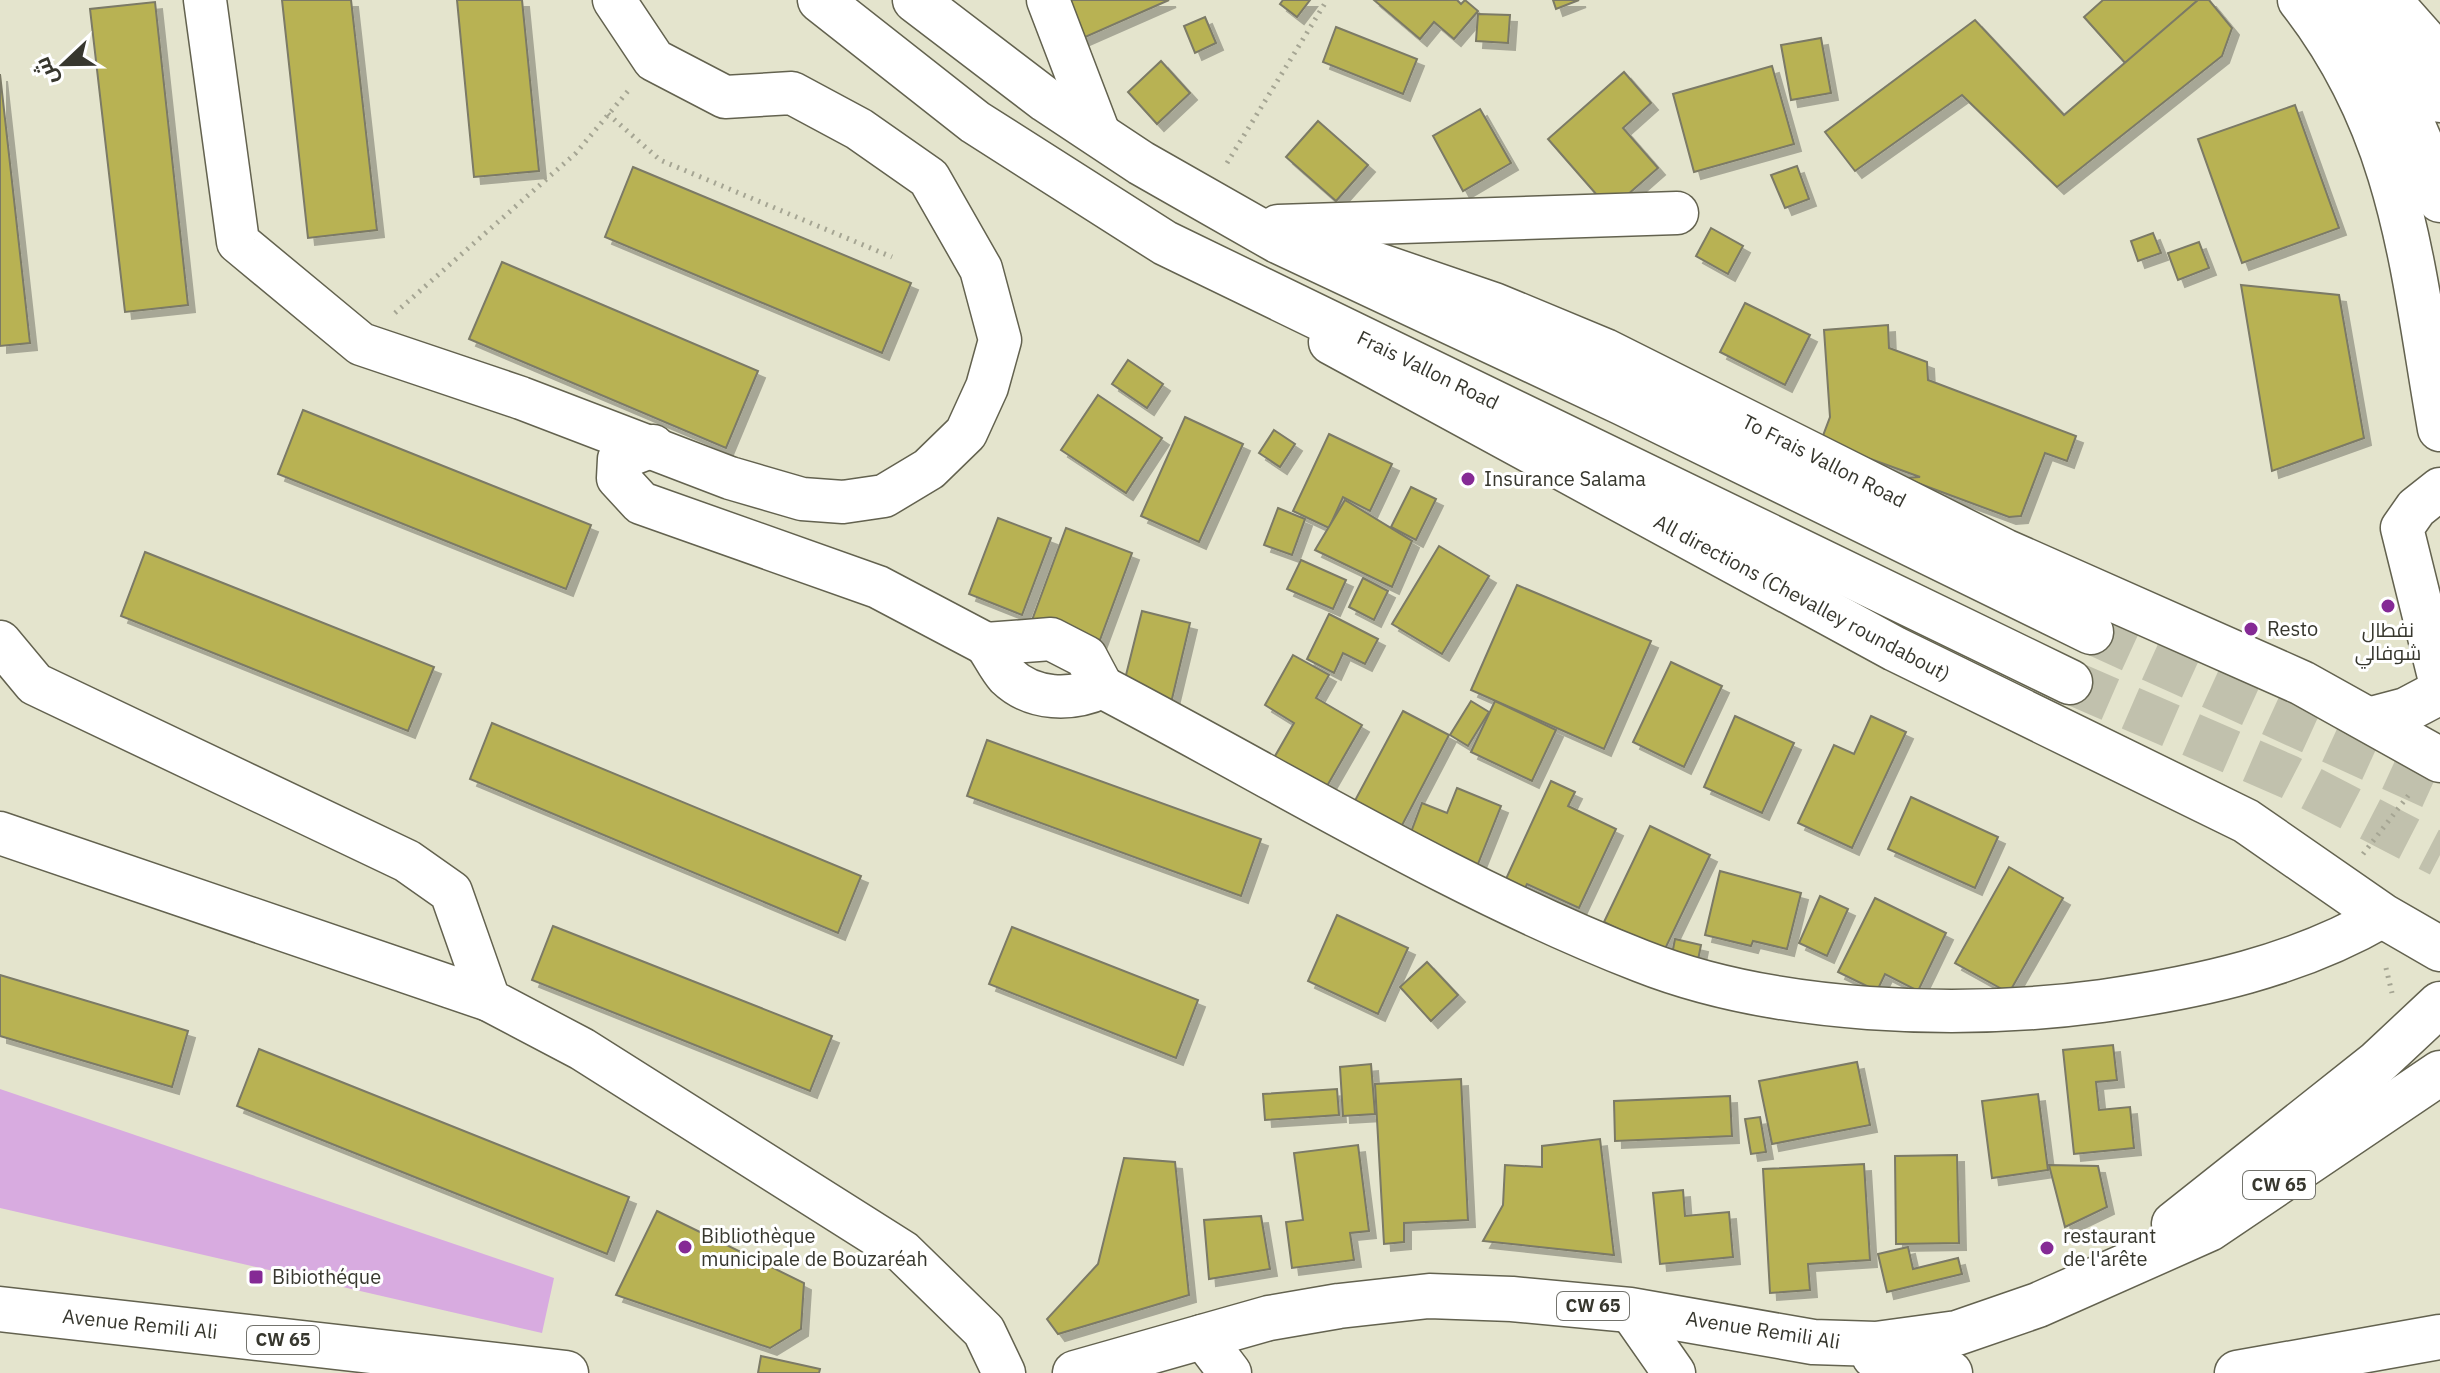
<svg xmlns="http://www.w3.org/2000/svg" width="2440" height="1373" font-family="'IBM Plex Sans',Cairo,sans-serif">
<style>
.green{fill:#d8abe0}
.building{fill:#b8b253;stroke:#7b7a66;stroke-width:2;filter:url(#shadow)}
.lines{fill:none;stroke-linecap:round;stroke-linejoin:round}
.highway-tunnel{stroke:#c1c1ad;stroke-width:44;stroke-dasharray:44 22;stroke-linecap:butt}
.minor-casing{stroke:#63624f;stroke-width:45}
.major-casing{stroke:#63624f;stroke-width:47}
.highway-casing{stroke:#63624f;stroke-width:47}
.path{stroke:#a5a593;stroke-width:5;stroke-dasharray:2 6;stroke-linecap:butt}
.minor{stroke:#fff;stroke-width:42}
.major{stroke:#fff;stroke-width:44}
.highway{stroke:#fff;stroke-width:44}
.poi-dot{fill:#852a95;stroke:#fff;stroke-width:3}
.labels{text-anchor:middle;stroke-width:6;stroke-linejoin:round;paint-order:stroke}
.shield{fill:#fff;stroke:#73736d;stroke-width:2}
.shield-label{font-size:18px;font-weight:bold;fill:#37372e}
.street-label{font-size:20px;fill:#37372e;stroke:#fff}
.poi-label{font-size:20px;fill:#37372e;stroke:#fff;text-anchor:start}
</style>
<defs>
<filter id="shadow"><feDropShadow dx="7" dy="7" stdDeviation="0" flood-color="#0004"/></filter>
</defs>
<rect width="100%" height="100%" fill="#e4e4cd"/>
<path class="green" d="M0,1089L554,1278L542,1333L0,1208Z"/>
<g class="building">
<path d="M282,0H351L377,230L308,238Z"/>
<path d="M457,0H522L539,171L474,177Z"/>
<path d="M1061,0H1169L1074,42Z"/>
<path d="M1283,0H1310L1297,17L1280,4Z"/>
<path d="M1374,0H1457L1461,4L1465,0L1478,11L1454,39L1434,22L1420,39Z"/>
<path d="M1553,0H1579L1556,9Z"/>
<path d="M2103,0H2198L2126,64L2084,17Z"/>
<path d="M2198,0H2209L2232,28L2222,56L2057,187L1962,95L1855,171L1825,132L1975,20L2064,115Z"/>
<path d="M155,2L188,305L125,312L90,9Z"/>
<path d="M1478,14L1510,15L1508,43L1476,41Z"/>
<path d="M1205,17L1216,43L1195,53L1184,26Z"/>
<path d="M1336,27L1417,59L1403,94L1323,62Z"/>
<path d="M1821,38L1831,93L1791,100L1781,45Z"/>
<path d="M1161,61L1190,93L1157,124L1128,92Z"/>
<path d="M1772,66L1794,144L1694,172L1673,94Z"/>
<path d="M1624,72L1651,103L1623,128L1658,168L1610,210L1548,139Z"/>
<path d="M0,74L30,343L0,346Z"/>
<path d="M2295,105L2339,228L2242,263L2198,139Z"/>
<path d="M1480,109L1511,163L1463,191L1433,136Z"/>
<path d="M1318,121L1368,165L1336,201L1286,157Z"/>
<path d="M1797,166L1809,199L1785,208L1771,175Z"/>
<path d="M633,167L911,283L882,353L605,237Z"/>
<path d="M1711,228L1743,246L1728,274L1696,256Z"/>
<path d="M2153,233L2161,253L2138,261L2131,241Z"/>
<path d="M2199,242L2209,268L2178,280L2168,253Z"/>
<path d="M502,262L758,371L726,448L469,339Z"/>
<path d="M2241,285L2339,295L2364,438L2272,471Z"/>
<path d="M1745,303L1810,335L1785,385L1720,352Z"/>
<path d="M1888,325L1889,348L1927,362L1928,380L2076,436L2067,461L2045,453L2021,516L2009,517L1904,478L1920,477L1821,441L1830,417L1824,330Z"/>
<path d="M1128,360L1163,384L1147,408L1112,384Z"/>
<path d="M1098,395L1162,438L1126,493L1061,450Z"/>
<path d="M303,410L591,525L566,589L278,474Z"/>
<path d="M1185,417L1243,444L1199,542L1141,516Z"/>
<path d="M1274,430L1295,444L1280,467L1259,453Z"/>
<path d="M1329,434L1392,464L1370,511L1343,497L1329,528L1293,511Z"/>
<path d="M1411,487L1436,499L1416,540L1391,527Z"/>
<path d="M1345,500L1412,541L1392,587L1315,550Z"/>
<path d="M1278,508L1305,519L1292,555L1264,545Z"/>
<path d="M998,518L1051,538L1022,615L969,594Z"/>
<path d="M1066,528L1132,553L1097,648L1031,623Z"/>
<path d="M1439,546L1489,576L1442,654L1392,624Z"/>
<path d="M145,552L434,667L408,731L121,616Z"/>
<path d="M1301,560L1346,580L1333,609L1287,589Z"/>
<path d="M1363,578L1388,591L1374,620L1349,607Z"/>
<path d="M1517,585L1651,641L1604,749L1471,690Z"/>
<path d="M1142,611L1190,623L1171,703L1122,691Z"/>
<path d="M1329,614L1378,639L1365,664L1343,653L1334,673L1307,659Z"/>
<path d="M1293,655L1329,675L1316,698L1362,725L1323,793L1271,763L1294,723L1265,705Z"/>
<path d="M1671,662L1722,686L1684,767L1633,742Z"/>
<path d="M1471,701L1489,712L1468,746L1450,735Z"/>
<path d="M1495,701L1556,730L1532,781L1471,752Z"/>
<path d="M1403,711L1449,735L1398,833L1351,808Z"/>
<path d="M1735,716L1794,743L1762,813L1704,787Z"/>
<path d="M1871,716L1906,732L1852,848L1798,823L1834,745L1854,754Z"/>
<path d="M492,723L861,876L838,933L470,779Z"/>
<path d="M987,740L1261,839L1241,896L967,796Z"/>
<path d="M1551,781L1575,792L1568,806L1616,829L1579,908L1527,884L1519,901L1500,892Z"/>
<path d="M1457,788L1501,806L1470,884L1402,856L1422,803L1447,813Z"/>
<path d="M1911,797L1998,837L1975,888L1888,849Z"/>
<path d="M1650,826L1710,855L1664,951L1604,922Z"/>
<path d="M2009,867L2063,898L2009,993L1955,963Z"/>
<path d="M1720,871L1801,893L1787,949L1753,941L1751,946L1705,935Z"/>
<path d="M1820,896L1848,909L1827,956L1799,943Z"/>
<path d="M1875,898L1946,933L1918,991L1885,974L1877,991L1838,972Z"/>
<path d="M1337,915L1408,948L1378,1014L1308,981Z"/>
<path d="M553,926L832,1036L810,1091L532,980Z"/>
<path d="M1012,927L1198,1000L1176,1058L989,984Z"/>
<path d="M1675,939L1701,945L1695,975L1669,970Z"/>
<path d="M1427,962L1458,995L1431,1021L1400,987Z"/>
<path d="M0,975L188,1031L172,1087L0,1036Z"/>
<path d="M2113,1045L2117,1080L2096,1082L2099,1110L2130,1107L2134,1148L2074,1154L2063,1050Z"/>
<path d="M259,1049L629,1197L607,1254L237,1106Z"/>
<path d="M1857,1062L1870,1125L1772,1144L1759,1081Z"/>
<path d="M1371,1064L1375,1114L1343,1116L1340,1067Z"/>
<path d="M1461,1079L1468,1220L1404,1223V1242L1384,1244L1375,1084Z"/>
<path d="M1337,1089L1339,1115L1265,1120L1263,1094Z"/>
<path d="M2038,1094L2048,1170L1992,1178L1982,1101Z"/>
<path d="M1730,1096L1732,1136L1615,1141L1614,1101Z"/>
<path d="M1760,1117L1766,1152L1751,1154L1745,1119Z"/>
<path d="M1600,1139L1614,1255L1483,1241L1503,1205L1505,1165L1542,1167V1146Z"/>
<path d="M1358,1145L1369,1231L1350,1233L1354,1260L1292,1268L1286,1222L1303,1220L1294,1153Z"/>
<path d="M1957,1155L1959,1243L1896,1244L1895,1156Z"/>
<path d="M1124,1158L1175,1162L1189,1295L1058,1334L1047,1319L1098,1264Z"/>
<path d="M1864,1164L1870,1260L1808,1264L1810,1290L1770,1293L1763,1169Z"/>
<path d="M2049,1165L2098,1166L2107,1207L2065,1227Z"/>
<path d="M1683,1190L1685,1216L1729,1212L1733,1257L1660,1264L1653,1193Z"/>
<path d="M657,1211L804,1283L801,1329L770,1348L616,1295Z"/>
<path d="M1261,1216L1270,1269L1209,1279L1204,1220Z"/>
<path d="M1908,1247L1913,1269L1958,1258L1962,1274L1887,1292L1878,1254Z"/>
<path d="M761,1356L820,1369L819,1373H758Z"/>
</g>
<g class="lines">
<g class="highway-tunnel">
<path d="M2091,632L2440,791"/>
<path d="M2070,682L2289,777L2440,855"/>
</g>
<defs>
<g id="minor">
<path d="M205,0L238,242L361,344L521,398L730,478L802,499L843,502L884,496L929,469L966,433L987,387L1000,340L981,269L929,178L859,129L792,93L725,97L654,60L614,0"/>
<path d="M1048,0L1100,136"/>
<path d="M1278,226L1677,213"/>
<path d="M653,446L619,459L618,478L641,503L878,587L986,644"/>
<path d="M2440,489L2416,508L2402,528L2440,681"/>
<path d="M1051,639L1086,657L1102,687C1072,701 1033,701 1007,676C999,667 993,654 986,644Z"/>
<path d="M0,642L35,684L407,861L451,892L489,1000L582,1049L903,1252L984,1331L1004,1373"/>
<path d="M1102,687C1278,779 1456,889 1641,961C1775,1014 1960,1020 2102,1001C2200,987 2297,966 2383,916"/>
<path d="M0,833L489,1000"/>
<path d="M1630,1310L1674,1373"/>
<path d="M1202,1336L1230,1373"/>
</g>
<g id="major">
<path d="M2300,0C2404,133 2412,269 2440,429"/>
<path d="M2394,6L2440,58"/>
<path d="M1351,256L1494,305L1605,351L2004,551L2302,683L2440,760"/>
<path d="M1331,342L1895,649L2246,821L2383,916L2440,949"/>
<path d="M2372,719L2406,710L2440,692"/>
<path d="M2174,1224L2377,1063L2440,1004"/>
<path d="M0,1309L566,1373"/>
<path d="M1874,1356L1950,1373"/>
<path d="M1075,1373L1269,1318L1339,1306L1429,1296L1512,1299L1630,1310L1813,1342L1876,1344L1957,1333L2038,1305L2209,1229L2440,1073"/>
<path d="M2237,1373L2440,1337"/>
</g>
<g id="highway">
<path d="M820,0L975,122L1165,243L2070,682"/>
<path d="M915,0L1046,100L1141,163L1278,241L1623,403L2091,632"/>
<path d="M2332,0C2383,58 2419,126 2440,200"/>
<path d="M2369,0L2395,31L2440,100"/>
</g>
</defs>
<use href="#minor" class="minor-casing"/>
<use href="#major" class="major-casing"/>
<use href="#highway" class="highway-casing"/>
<g class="path">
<path d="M608,114L660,160L892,257"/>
<path d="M1227,163L1327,0"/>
<path d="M395,313L576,153L628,91"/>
<path d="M2363,854L2411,792"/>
<path d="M2386,968L2392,993"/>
</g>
<use href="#minor" class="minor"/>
<use href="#major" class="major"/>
<use href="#highway" class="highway"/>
</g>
<g class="poi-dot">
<circle cx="1468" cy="479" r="8"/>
<circle cx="2388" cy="606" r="8"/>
<circle cx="2251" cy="629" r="8"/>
<circle cx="685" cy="1247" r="8"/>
<circle cx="2047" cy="1248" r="8"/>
<rect x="248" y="1269" width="16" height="16" rx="4"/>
</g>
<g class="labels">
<g class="shield">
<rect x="2243" y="1171" width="72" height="28" rx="6"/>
<rect x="1557" y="1292" width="72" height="28" rx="6"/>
<rect x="247" y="1326" width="72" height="28" rx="6"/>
</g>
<g class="shield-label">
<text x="2279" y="1191">CW 65</text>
<text x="1593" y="1312">CW 65</text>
<text x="283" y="1346">CW 65</text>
</g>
<g class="street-label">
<text transform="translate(1428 370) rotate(26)" y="7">Frais Vallon Road</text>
<text transform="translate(1824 461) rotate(27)" y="7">To Frais Vallon Road</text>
<text transform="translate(1802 598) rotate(28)" y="7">All directions (Chevalley roundabout)</text>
<text transform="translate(140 1324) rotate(6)" y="7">Avenue Remili Ali</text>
<text transform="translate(1763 1330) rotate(9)" y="7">Avenue Remili Ali</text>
</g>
<g class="poi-label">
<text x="1484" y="486">Insurance Salama</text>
<text x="2267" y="636">Resto</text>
<text x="2388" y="637" text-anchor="middle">نفطال<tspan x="2388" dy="23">شوفالي</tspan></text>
<text x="701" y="1243">Bibliothèque<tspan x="701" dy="23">municipale de Bouzaréah</tspan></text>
<text x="2063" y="1243">restaurant<tspan x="2063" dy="23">de l'arête</tspan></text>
<text x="272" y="1284">Bibiothéque</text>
</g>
</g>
<g transform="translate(64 64) rotate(248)" stroke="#ffffff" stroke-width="6" paint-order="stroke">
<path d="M0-6L14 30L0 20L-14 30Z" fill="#37372e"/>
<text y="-12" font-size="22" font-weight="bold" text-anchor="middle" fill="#37372e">ش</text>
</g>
</svg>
